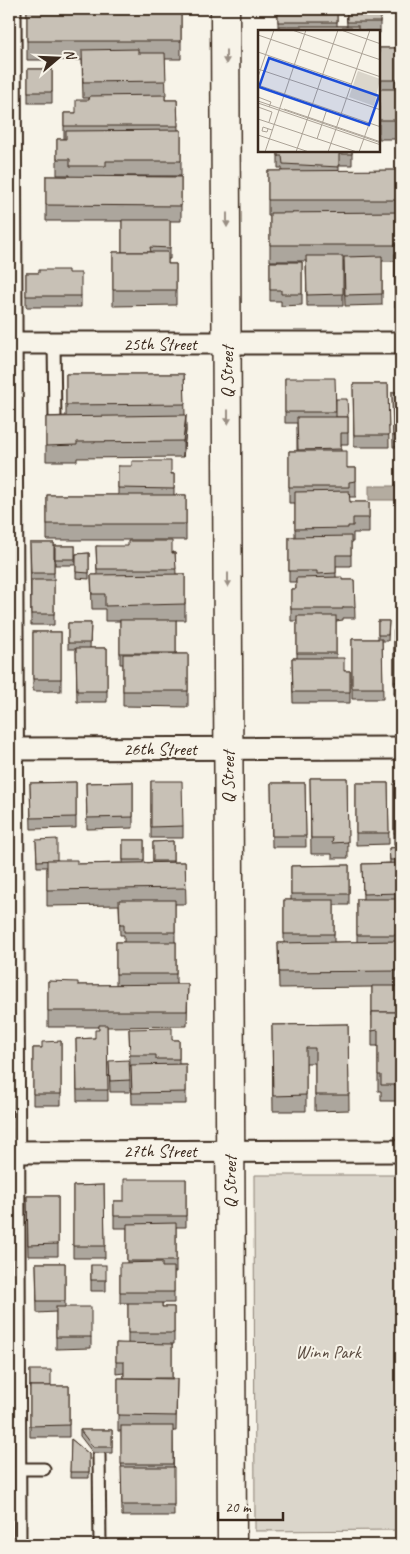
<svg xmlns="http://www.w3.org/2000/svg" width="410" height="1554" font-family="Caveat,sans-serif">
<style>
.green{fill:#dbd6cb;stroke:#8b8074}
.water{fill:#b4aca0;stroke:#84786c}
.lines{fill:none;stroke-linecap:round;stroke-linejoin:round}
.lane-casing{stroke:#3b2a1e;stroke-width:15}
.street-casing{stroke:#3b2a1e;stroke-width:25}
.secondary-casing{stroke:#3b2a1e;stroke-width:31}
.lane{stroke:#f7f3e8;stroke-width:11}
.street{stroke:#f7f3e8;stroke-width:21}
.secondary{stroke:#f7f3e8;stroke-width:28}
.wall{fill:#aca69d;stroke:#3b2a1e}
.shaded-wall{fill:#8c877f;stroke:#3b2a1e}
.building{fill:#c8c1b6;stroke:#3b2a1e}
.oneway{fill:#998e83}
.labels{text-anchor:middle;stroke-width:4;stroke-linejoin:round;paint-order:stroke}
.street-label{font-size:18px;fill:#3b2a1e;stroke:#f7f3e8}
.park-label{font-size:18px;fill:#5b4c41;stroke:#f7f3e8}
.inset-road{fill:none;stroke:#aca397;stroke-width:1}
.view{fill:#1d4ed8;fill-opacity:0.15;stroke:#1d4ed8;stroke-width:2.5}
.inset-edge{fill:none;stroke:#3b2a1e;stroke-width:2.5}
</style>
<rect width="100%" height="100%" fill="#f7f3e8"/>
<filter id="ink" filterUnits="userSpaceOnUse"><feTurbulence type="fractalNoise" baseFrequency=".02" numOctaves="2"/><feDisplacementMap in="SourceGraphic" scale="10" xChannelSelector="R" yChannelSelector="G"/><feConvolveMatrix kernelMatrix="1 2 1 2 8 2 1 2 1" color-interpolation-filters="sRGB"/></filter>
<g filter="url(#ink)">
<path class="green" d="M254,1175H401V1530L255,1531Z"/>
<rect class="water" x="369" y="486" width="32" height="14"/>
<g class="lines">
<defs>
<g id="lane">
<path d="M15,9L20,1545"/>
<path d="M54,343L55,420"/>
<path d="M99,1455L100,1545"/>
<path d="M20,1469H44"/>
</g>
<g id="street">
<path d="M9,343H401"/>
<path d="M9,749L401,748"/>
<path d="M9,1152L401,1151"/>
</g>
<path id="secondary" d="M225,9L232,1545"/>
</defs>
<use href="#lane" class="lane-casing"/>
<use href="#street" class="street-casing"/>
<use href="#secondary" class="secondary-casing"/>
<use href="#lane" class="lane"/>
<use href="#street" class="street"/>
<use href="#secondary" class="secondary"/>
</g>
<g class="wall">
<path d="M27,9H181V59H165L166,96H165V100H177L178,130H181V176H106L181,177V221H170V259H168V264H176V305L113,306V252H122V221H46V176H70V175H57V139H64V113H76L89,100V98H83L82,60H27Z"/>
<path d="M278,9H337V26H347L346,9H380V33H379V31H278Z"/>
<path d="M396,9H401V139H379V48H396Z"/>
<rect x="28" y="69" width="24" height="34"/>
<path d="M278,151H352V165H339V171L400,170L401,156V307H395V261H382V305L345,306L344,261H343V306H307L306,261H270V216H268V171H282V168H278Z"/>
<path d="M270,262H302V305L281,306V301H270Z"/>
<path d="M26,273H68L81,296V307H26Z"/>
<path d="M66,374H184L185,415L186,431L183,457L77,458V461H46V417L66,416Z"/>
<path d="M285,378L336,408L348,417V444H341V451L347,468H356V497H349L350,502H369V533H353V542H351V566H336V577L342,580H354L355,618H343V620L336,621V658L344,671H350V703H293L292,658H297V621H291V589H296V582H289V537H295V503H289V451H297V423H285Z"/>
<path d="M353,384H388L389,447H354Z"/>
<path d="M401,384V447H393L392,392H400Z"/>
<path d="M118,466L174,474V495H186V540H47V495H118Z"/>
<path d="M30,543H54V625H31Z"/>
<rect x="55" y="546" width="20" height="19"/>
<path d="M96,546L175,553L176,574H185V620H176V654H188V707L123,706V664H120V621H105V609H92L91,575H97Z"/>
<path d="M89,553V579L76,578V554Z"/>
<path d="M378,621H389L388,641H382L383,699H352V639H378Z"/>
<path d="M68,623H91L90,648H107V702H77L76,649H68Z"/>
<rect x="394" y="631" width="7" height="63"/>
<rect x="33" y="632" width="28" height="59"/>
<path d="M310,778H347L348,858H332V854H311Z"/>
<path d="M151,781L183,826V838H151Z"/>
<path d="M76,782V828L31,829L30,783Z"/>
<path d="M133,782V828L87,829L86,783Z"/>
<path d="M271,783H305L306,847H272Z"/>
<path d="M356,783H388L389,844L356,845Z"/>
<rect x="394" y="784" width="7" height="61"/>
<path d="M9,785H12L13,857H9Z"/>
<path d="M36,840L57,860L77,864L123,863V840H144V863L153,862V842L173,841V862H185L186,904H175V942H176V984H188L187,1026L107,1027L108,1101H77L76,1039L95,1038L99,1030V1027H48V981L78,985H116V942H124V935H120L119,905L47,906V867H37Z"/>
<path d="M401,847V946H398V986H401V1101H381V1091H378V1046H372V987L279,988L278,943H284V900H291V866L349,865V905H334V942H357V899H363L362,864L390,863L389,848Z"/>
<path d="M348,1024L349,1110L315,1111V1063H306V1111H273L272,1025Z"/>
<path d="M129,1029L172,1040H179V1064H186V1104H132L131,1066H130Z"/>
<path d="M61,1041V1105H33V1048H42Z"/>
<path d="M109,1061L130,1080V1092H110Z"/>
<path d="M186,1179V1227H176V1272H174V1303H162V1307H174V1344H172V1379H177L176,1431H173L174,1516H122L121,1431H118V1378H124V1373L116,1374V1343L128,1344V1303H120V1274L127,1263V1228H114V1201H124Z"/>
<path d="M104,1185L105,1258H73V1186Z"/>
<path d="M27,1196H58V1256H28Z"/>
<path d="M36,1263H65V1307L91,1337V1348L56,1349V1312L37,1313Z"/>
<path d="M91,1265L106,1280V1291H91Z"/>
<path d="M30,1370L51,1386H69V1437H30Z"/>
<path d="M80,1430H112V1453H93L80,1436Z"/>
<path d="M71,1439L89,1454V1478H70Z"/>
</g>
<path class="shaded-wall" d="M186,415V431L183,457V441Z"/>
<g class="building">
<rect x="27" y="9" width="154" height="32"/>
<rect x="278" y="9" width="59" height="13"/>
<rect x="347" y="9" width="33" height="13"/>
<rect x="396" y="9" width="5" height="15"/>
<rect x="279" y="26" width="79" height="5"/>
<rect x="396" y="30" width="5" height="18"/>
<rect x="379" y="48" width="22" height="32"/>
<path d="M138,49V53H165L166,81L83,82L82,50Z"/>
<rect x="28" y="69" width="24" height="23"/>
<rect x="379" y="89" width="22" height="31"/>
<path d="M165,95V100H177L178,126H64V113H76V100H89L90,96Z"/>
<path d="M181,130V161H106V166H70V159H57V139H66V131Z"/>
<path d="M278,151H352V154H339V167L283,164L282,156H278Z"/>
<path d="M400,155L401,156V170H400Z"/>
<path d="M401,170V200H268V171Z"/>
<path d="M46,176L181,177V206L46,205Z"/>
<path d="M401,212V245H270V213Z"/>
<path d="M122,220H170V248L150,247L151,252H122Z"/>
<path d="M113,252H168V264H176V290H113Z"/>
<rect x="395" y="254" width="6" height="42"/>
<path d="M306,256H343V294L307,295Z"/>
<path d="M382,256V294L345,295L344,257Z"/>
<path d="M270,262H302V294H281V290H270Z"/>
<path d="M39,270H68V273H81V296H26V273H39Z"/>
<path d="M66,374H184L185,404L66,405Z"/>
<path d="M285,378H335L336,412H285Z"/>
<path d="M353,384H388L389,435H354Z"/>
<path d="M400,384H401V436H393L392,392H401Z"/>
<path d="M336,399H347L348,417H336Z"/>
<path d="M186,415L183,441L77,442V445L46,446V417Z"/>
<path d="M297,417H348V433H341V449L298,450Z"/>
<path d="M289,451H347V468H356V481L349,482V487H289Z"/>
<path d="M132,461H171V474H174V489L118,488V466H132Z"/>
<path d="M349,491L350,502H369V518H353V526H348V528L295,529V492Z"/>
<rect x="47" y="495" width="139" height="29"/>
<path d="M351,536V555H336V573L317,574V571H289V537Z"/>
<path d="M128,541H172V553H175L176,569H97L96,546H128Z"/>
<path d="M30,543H54V573H31Z"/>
<rect x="55" y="546" width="20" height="13"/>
<path d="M89,553V573L76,572V554Z"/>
<path d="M185,574V604L105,606V594H92L91,575Z"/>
<path d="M342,577V580H354L355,607H343V609H291V589H296V578Z"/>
<rect x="31" y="580" width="23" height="34"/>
<rect x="297" y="616" width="39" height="37"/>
<rect x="120" y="620" width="56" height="33"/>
<path d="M378,621H389L388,635H378Z"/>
<path d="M68,623H91L90,643H68Z"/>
<rect x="394" y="631" width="7" height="51"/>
<rect x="33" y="632" width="28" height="47"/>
<path d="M352,639H382L383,688H352Z"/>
<path d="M76,648H107V691H77Z"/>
<rect x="123" y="654" width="65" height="37"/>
<path d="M292,658H344V671H350V692H293Z"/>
<path d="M310,778H347L348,842L332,843L333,838H311Z"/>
<path d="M151,781H182L183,826L151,827Z"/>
<path d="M76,782V817L31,818L30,783Z"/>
<path d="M133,782V817L87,818L86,783Z"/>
<path d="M271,783H305L306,836H272Z"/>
<path d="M356,783H388L389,833H356Z"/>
<rect x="394" y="784" width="7" height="49"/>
<path d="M9,785H12L13,841H9Z"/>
<path d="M57,839V860L37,861L36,840Z"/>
<rect x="123" y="840" width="21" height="20"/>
<path d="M173,841V861H153V842Z"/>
<path d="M401,847V860H390L389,848Z"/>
<path d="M47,860H77V864L185,862L186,888L47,890Z"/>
<path d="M401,863V893L363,894L362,864Z"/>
<path d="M349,865V894H291V866Z"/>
<rect x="357" y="899" width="44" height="36"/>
<path d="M119,900H175V932H124V924H120Z"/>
<rect x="284" y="900" width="50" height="34"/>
<path d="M398,941V971L279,972L278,943Z"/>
<rect x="116" y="942" width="60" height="32"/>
<path d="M48,981L78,982V985L188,984L187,1011H48Z"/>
<path d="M372,986H401V1012H372V1016Z"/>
<path d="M372,1012H401V1085H381V1075H378V1030L372,1031Z"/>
<path d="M348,1024L349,1095H315V1048H306V1095L273,1096L272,1025Z"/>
<path d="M99,1025H107L108,1090H77L76,1039L95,1038V1030H99Z"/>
<path d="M172,1028V1040H179V1059H156V1055H130L129,1029Z"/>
<path d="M61,1041V1094H33V1048H42V1042Z"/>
<path d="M129,1060L130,1080L110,1081L109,1061Z"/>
<path d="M186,1064V1092L132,1093L131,1065Z"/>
<path d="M124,1179H186V1216H114V1201H124Z"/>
<path d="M104,1185L105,1246H73V1186Z"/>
<path d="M27,1196H58V1244L28,1245Z"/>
<path d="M176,1223V1261H127V1224Z"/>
<path d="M162,1262V1267H174V1292H120V1263Z"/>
<path d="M36,1263H65V1301H37Z"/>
<rect x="91" y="1265" width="15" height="15"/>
<path d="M128,1303H162V1307H174V1333H128Z"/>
<rect x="56" y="1307" width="35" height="30"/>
<path d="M116,1343L172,1344V1378H124V1362H116Z"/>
<path d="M30,1370H51V1386H30V1388Z"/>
<path d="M118,1378L177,1379L176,1416L118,1415Z"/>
<path d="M30,1386H69V1425L30,1426Z"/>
<rect x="121" y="1426" width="52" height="38"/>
<path d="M80,1430H112V1447H93Z"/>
<path d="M71,1439L89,1454V1472H70Z"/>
<path d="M121,1467H174V1505H122Z"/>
</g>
<defs><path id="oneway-solid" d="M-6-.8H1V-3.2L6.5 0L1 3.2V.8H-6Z" transform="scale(1.25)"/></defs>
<g class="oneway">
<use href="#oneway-solid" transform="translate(226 57) rotate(90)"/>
<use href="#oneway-solid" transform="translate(227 220) rotate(90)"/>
<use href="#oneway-solid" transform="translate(228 417) rotate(90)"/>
<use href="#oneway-solid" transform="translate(228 580) rotate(90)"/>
</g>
</g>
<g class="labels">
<g class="street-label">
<text x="160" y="350">25th Street</text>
<text transform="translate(227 372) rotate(-90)" y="6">Q Street</text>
<text x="160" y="755">26th Street</text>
<text transform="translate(228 777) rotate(-90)" y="6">Q Street</text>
<text x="160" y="1157">27th Street</text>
<text transform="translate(230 1182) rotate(-90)" y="6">Q Street</text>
</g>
<g class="park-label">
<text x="328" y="1358">Winn Park</text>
</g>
</g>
<g transform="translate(258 30)">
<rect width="122" height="122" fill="#f7f3e8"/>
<path d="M100,41L122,49L116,76L91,67Z" fill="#dbd6cb"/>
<path class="inset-road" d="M34,0L123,30M83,0L123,14M0,5L123,47M0,22L93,54M0,39L123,80M0,47L16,0M0,55L123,97M0,67L13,72L11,77M0,71L123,113M0,73L123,115M0,77L14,82L11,92M26,79L123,112M0,89L99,122M10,99L9,102L4,101L5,97L14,100M0,105L51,122M59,109L69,79M7,122L48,0M38,122L80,0M70,122L112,0M101,122L123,61"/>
<path class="view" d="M11,28L121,66L111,95L1,57Z"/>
<rect width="122" height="122" class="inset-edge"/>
</g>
<rect width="410" height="1554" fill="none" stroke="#f7f3e8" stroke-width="30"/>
<rect x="15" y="15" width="380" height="1524" fill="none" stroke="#3b2a1e" stroke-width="2" filter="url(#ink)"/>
<g transform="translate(58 58) rotate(71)" stroke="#f7f3e8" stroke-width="4" paint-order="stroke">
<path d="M0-4L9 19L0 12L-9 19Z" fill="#3b2a1e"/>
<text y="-8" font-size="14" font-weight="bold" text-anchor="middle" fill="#3b2a1e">N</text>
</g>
<path d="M218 1512v8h65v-8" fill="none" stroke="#3b2a1e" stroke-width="2.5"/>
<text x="225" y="1512" font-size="15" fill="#3b2a1e" stroke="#f7f3e8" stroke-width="4" paint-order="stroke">20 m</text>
</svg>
